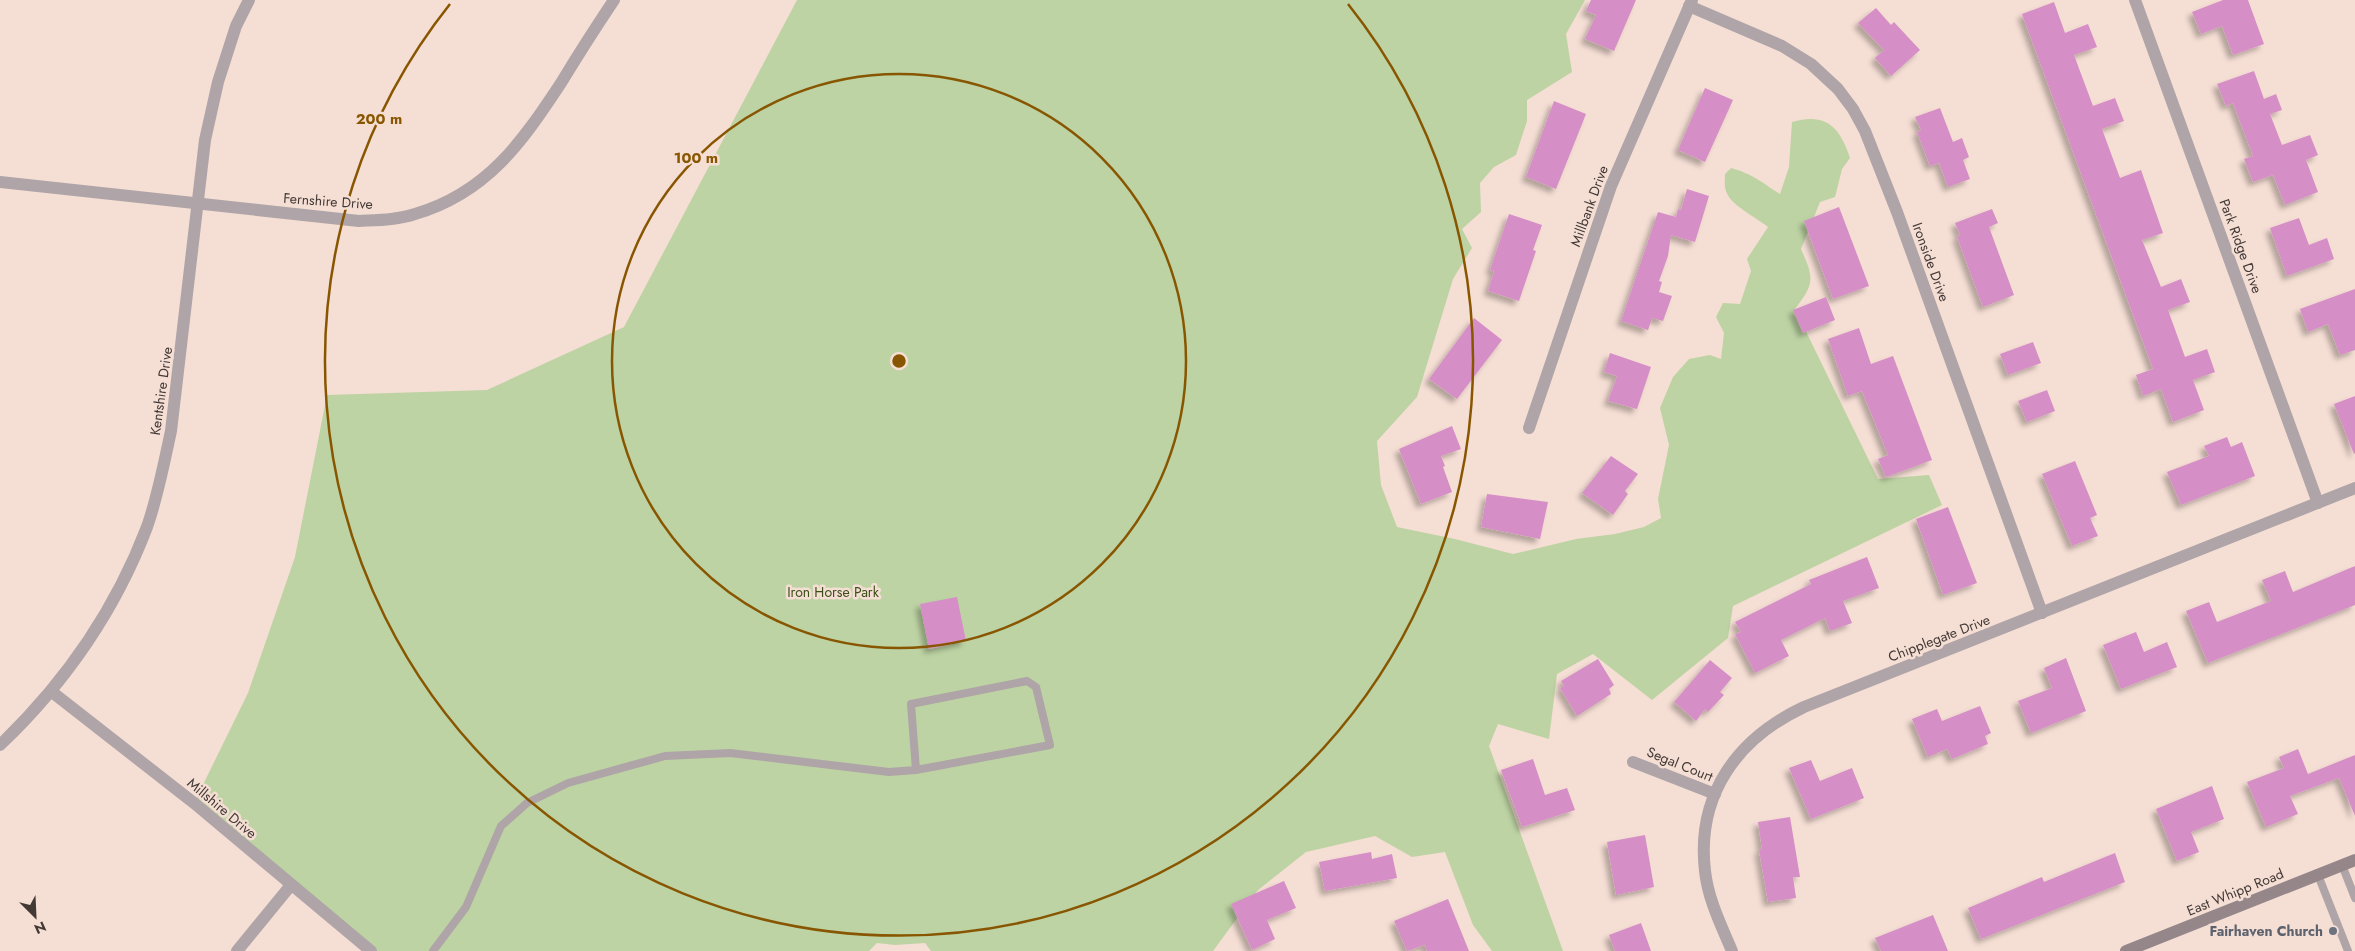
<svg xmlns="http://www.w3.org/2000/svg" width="2355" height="951" font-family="Jost,sans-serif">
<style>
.green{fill:#bdd3a3}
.building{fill:#d68ec6;filter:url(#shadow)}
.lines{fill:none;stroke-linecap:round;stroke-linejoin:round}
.service{stroke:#afa4a7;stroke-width:8}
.minor{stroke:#afa4a7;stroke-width:12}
.secondary{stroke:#958689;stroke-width:12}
.ring{fill:none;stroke:#885600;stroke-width:2.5}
.worship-dot{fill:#6b7280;stroke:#f5ded4;stroke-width:2}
.labels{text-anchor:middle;stroke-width:5;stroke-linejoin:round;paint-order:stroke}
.street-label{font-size:14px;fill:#423935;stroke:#f5ded4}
.park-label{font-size:14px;fill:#394f17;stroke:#f5ded4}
.worship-label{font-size:14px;font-weight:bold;fill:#5b616d;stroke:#f5ded4;text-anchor:end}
.centre{fill:#885600;stroke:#f5ded4;stroke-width:2.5}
.ring-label{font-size:15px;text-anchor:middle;font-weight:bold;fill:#885600;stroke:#f5ded4;stroke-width:5;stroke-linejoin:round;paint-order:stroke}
</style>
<defs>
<filter id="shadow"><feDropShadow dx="-4.5" dy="4.5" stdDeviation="2.5" flood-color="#0004"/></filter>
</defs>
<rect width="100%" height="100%" fill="#f5ded4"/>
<path class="green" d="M797,0H1585L1566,34L1572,72L1527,100V121L1516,155L1494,167L1480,183L1481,212L1462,229L1472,248L1453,279L1417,397L1377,441L1381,485L1397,527L1455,539L1513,554L1576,539L1615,534L1644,527L1661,518L1658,499L1669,445L1660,408L1673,377L1689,359L1710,355L1721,359L1724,333L1716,317L1723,303L1740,304L1751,271L1747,259L1768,227C1756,217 1730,205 1726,191C1724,186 1725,179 1725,174L1731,168C1753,174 1761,182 1780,194L1789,167L1792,122C1826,112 1840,127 1850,158L1842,169L1835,197L1820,202L1801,249C1814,278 1815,283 1795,309L1878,479L1929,475L1942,505L1733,606L1728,638L1652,700L1593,654L1557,674L1549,739L1498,724L1489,746L1563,951H1492L1473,925L1445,852L1412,857L1375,836L1306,852L1258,890L1213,951H931L925,943L895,945L877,943L869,951H371L194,803L248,693L295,557L327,395L487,390L624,327Z"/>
<g class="building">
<path d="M1591,0H1636L1614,51L1585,39L1596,15L1586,11Z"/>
<path d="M2223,0H2248L2264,44L2233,55L2222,26L2201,34L2192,12Z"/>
<path d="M2054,2L2065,33L2088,24L2097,47L2074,55L2093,106L2115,98L2124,121L2102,129L2120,178L2141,170L2163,233L2142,240L2161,287L2181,279L2190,302L2168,310L2185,357L2207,349L2215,372L2193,380L2204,410L2173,422L2161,389L2143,396L2136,375L2153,369L2022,14Z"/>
<path d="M1876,8L1891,25L1894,22L1920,50L1891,76L1875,58L1884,50L1858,23Z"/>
<path d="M2254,71L2264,99L2276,94L2282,110L2270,114L2282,145L2310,135L2318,155L2306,160L2318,192L2285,205L2273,175L2253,182L2244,159L2253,156L2233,103L2226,106L2217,84Z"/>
<path d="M1705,88L1733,100L1705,162L1678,150Z"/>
<path d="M1554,101L1586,114L1556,189L1526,177Z"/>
<path d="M1940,108L1953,142L1962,138L1969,157L1963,160L1970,179L1948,187L1939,163L1930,166L1917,132L1921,130L1915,117Z"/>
<path d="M1687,189L1709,196L1695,242L1671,235L1668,256L1659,281L1662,282L1659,292L1672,296L1663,321L1652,318L1648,330L1621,321L1658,212L1676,217L1678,209L1681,210Z"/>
<path d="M1839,207L1869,286L1833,299L1804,221Z"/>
<path d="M1992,209L1998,223L1989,227L2014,295L1983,307L1957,237L1960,235L1955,223Z"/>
<path d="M1509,214L1542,225L1533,250L1536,251L1519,301L1488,291L1494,271L1490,270Z"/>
<path d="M2299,218L2309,245L2327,238L2334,259L2287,276L2270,228Z"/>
<path d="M2355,289V350L2340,355L2328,324L2308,332L2300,309Z"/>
<path d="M1826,297L1835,320L1803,333L1793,310Z"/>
<path d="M1474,318L1502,340L1457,399L1429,379Z"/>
<path d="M1859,328L1871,364L1893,356L1932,460L1886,477L1878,459L1888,455L1862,391L1848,396L1828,339Z"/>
<path d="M2033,342L2041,363L2008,375L2000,354Z"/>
<path d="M1610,353L1651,367L1637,409L1608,401L1617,376L1604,372Z"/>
<path d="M2047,390L2055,411L2027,422L2018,401Z"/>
<path d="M2355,396V453L2354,454L2334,404Z"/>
<path d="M1452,426L1461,449L1441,456L1445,466L1443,467L1452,492L1421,504L1399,449Z"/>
<path d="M2227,437L2231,447L2242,442L2255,476L2181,505L2167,472L2209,456L2204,446Z"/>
<path d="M1611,456L1638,474L1625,491L1628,494L1613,515L1582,493Z"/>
<path d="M2075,461L2097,515L2090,518L2098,536L2072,546L2042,474Z"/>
<path d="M1487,494L1548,502L1540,539L1481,527Z"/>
<path d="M1948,507L1977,583L1943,595L1916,519Z"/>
<path d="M1867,557L1879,588L1843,601L1852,623L1830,631L1825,618L1781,640L1789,656L1755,673L1735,634L1741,632L1735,622L1811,584L1809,580Z"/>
<path d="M2355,566V605L2208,663L2186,611L2209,602L2217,622L2271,601L2262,580L2285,571L2293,592Z"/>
<path d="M957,597L966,641L929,649L920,604Z"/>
<path d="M2136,632L2144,652L2167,642L2177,667L2121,689L2103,645Z"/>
<path d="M2066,658L2086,711L2031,733L2018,701L2052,688L2044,668Z"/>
<path d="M1598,659L1614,685L1609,689L1611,694L1577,716L1560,688L1564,686L1561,681Z"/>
<path d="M1710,660L1732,678L1720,692L1724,695L1708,712L1705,709L1696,721L1674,702Z"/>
<path d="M1980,706L1991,733L1985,736L1988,744L1952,759L1947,749L1928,757L1912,719L1937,709L1942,721Z"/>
<path d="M2298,749L2308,774L2355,755V816L2339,778L2290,796L2298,814L2266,827L2247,782L2284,768L2279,757Z"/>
<path d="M1533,759L1545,795L1567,788L1575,810L1522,827L1501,770Z"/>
<path d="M1811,760L1820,781L1852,768L1864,798L1811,819L1789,768Z"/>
<path d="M2212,786L2224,819L2191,832L2199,852L2177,861L2156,809Z"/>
<path d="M1790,817L1800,877H1793L1796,898L1768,902L1759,850L1762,849L1758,822Z"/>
<path d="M1645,835L1654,887L1616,895L1607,842Z"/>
<path d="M1371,852L1372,859L1392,854L1397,878L1325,891L1319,862Z"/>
<path d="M2115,853L2125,882L1981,939L1968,908L2042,877L2044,882Z"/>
<path d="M1284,881L1296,908L1267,920L1275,939L1252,950L1231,904Z"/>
<path d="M1448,899L1469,951H1427L1425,945L1407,951L1394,921Z"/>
<path d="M1933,915L1948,951H1881L1875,938Z"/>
<path d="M1641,923L1651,951H1615L1609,935Z"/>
</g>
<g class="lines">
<g class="service">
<path d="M2342,865L2355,898"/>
<path d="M2318,875L2348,951"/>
<path d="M433,951L466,907L501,826L527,803L568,783L665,756L730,753L889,772L916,770L1050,745L1036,687L1027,681L911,704L916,770"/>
</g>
<g class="minor">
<path d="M2135,0L2318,503"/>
<path d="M1689,6L1782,46L1811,64L1838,89L1853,109L1865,131L1897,212L2042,613"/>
<path d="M0,182L359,221C378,220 397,220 415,214C487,193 522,142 561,83C578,55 596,27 614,0"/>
<path d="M1529,428L1611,186L1692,0"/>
<path d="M52,692L194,803L371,951"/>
<path d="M0,745C65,683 115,611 147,527C158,496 164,463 171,431L205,140L218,82L236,26L249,0"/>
<path d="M1633,762L1715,794"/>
<path d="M237,951L291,885"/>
<path d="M1732,951C1721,925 1708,899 1705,871C1696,794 1738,738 1804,707L2355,488"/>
</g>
<path class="secondary" d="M2126,951L2355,860"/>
</g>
<g class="ring">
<circle cx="899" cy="361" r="287"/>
<path d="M1348 4A574 574 0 1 1 450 4"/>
</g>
<circle class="worship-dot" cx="2333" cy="931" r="5"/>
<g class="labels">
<g class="street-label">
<text transform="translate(328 201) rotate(4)" y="5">Fernshire Drive</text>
<text transform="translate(1589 206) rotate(-70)" y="5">Millbank Drive</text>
<text transform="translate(2241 246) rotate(70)" y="5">Park Ridge Drive</text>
<text transform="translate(1931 262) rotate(70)" y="5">Ironside Drive</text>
<text transform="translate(161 391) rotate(-82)" y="5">Kentshire Drive</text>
<text transform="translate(1939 638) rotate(-21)" y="5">Chipplegate Drive</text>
<text transform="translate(1680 764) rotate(22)" y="5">Segal Court</text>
<text transform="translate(222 808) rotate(40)" y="5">Millshire Drive</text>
<text transform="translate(2235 892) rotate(-22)" y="5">East Whipp Road</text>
</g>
<g class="park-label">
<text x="833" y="597">Iron Horse Park</text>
</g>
<g class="worship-label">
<text x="2323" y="936">Fairhaven Church</text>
</g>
</g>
<circle cx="899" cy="361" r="8" class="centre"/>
<g class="ring-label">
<text x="379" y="124">200 m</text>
<text x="696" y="163">100 m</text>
</g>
<g transform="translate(35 916) rotate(156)" stroke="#f5ded4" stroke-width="4" paint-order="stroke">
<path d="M0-4L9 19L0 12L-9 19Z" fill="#423935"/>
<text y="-8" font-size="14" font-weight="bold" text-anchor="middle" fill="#423935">N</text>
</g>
</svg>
